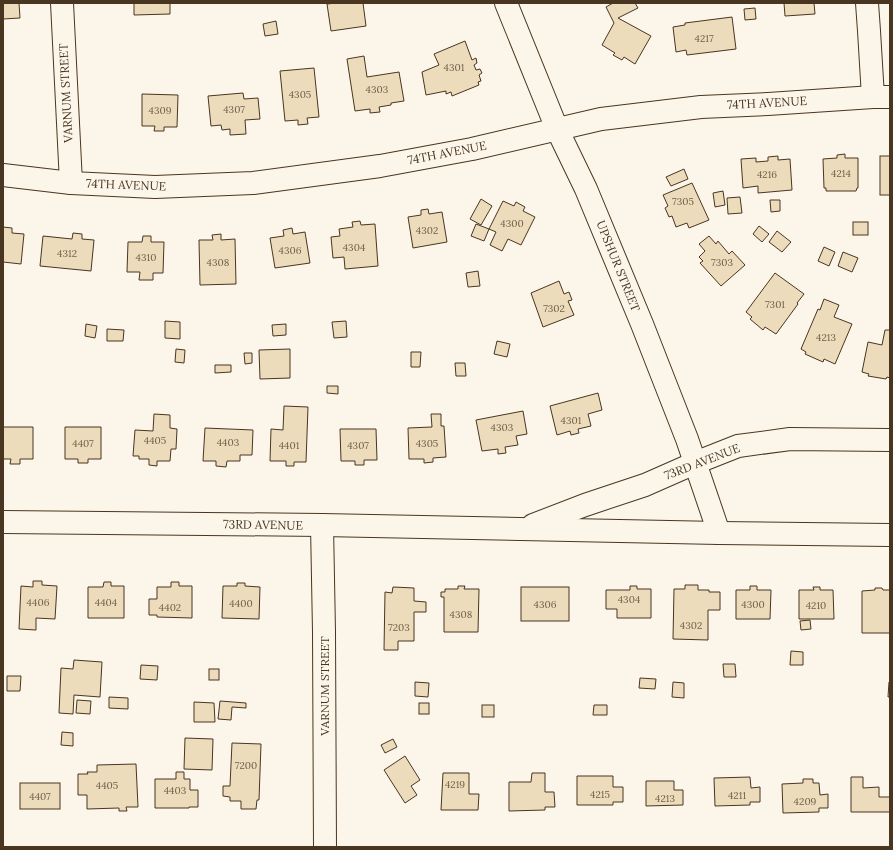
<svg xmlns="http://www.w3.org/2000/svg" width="893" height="850" font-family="Lora,serif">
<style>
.building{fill:#ecdcbc;stroke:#4a3520}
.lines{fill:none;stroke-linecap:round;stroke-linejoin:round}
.minor-casing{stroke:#4a3520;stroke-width:24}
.minor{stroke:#fbf6e9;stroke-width:22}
.labels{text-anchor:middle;stroke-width:3;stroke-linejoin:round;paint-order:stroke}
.number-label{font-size:10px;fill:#725f47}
.street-label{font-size:12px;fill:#4a3520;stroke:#fbf6e9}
</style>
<rect width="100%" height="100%" fill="#fbf6e9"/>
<g class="building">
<path d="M3,3H19L20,18L3,19Z"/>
<path d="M134,3H170V14L134,15Z"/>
<path d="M336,3H363L366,26L331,31L327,4Z"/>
<path d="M613,3H635L638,8L618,18L651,36L635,64L624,57L622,60L613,55L615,53L602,45L614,23L606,7Z"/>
<path d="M784,3H814L815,14L785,16Z"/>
<path d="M755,8L756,19L745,20L744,9Z"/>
<path d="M732,17L736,49L687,55L686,50L676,52L673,27L685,25V23Z"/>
<path d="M276,21L278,34L265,36L263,24Z"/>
<path d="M465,41L472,60L476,58L477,63L474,65L476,70L480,69L482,73L479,75L481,81L478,82L479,85L452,96L451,92L446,94V91L426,95L422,72L439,65L434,54Z"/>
<path d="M364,56L367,77L399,72L404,101L391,103V105L379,107L380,112L370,113V109L355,111L347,59Z"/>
<path d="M314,68L319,117L307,118L308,124L298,125V120L285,121L280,71Z"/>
<path d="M243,93L244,99L258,98L260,119L245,120L246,134L230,135V129L222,130L221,125L211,126L208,96Z"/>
<path d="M142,94L178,95L177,127H164V131H154L155,126H142Z"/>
<path d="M845,154V158H858V188H857L856,191H826V188H824L823,159L837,158V155Z"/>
<path d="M778,156V160L790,159L792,190L758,193V186L743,188L741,159L756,158V162L768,161V157Z"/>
<rect x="880" y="156" width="10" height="39"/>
<path d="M684,169L688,179L671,186L666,177Z"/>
<path d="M692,183L709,220L689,228L687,223L676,227L672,216L669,217L665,208L668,206L663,195Z"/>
<path d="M723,191L725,205L715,207L713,193Z"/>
<path d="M740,197L742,213L728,214L727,198Z"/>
<path d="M481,199L492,206L481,225L470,219Z"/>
<path d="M770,200H780V211L771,212Z"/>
<path d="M503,201L514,206L516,202L525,207L523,211L535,217L521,245L508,239L502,251L490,245L496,232L489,229Z"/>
<path d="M428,209L429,214L442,212L447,242L413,248L408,217L421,215V210Z"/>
<path d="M360,221L361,225L375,224L378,266L345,269L344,257L333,258L331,237L340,236L339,229L353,227L352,222Z"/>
<rect x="853" y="222" width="15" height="13"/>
<path d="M476,224L489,229L484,241L471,236Z"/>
<path d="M759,226L769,234L762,242L753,234Z"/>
<path d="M3,227L12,228V233L24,234L21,264L3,262Z"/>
<path d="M292,228L293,234L305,232L310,263L275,268L270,238L284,236L283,230Z"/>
<path d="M777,231L791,242L782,252L769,242Z"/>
<path d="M73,233L82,234V239L94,240L91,271L40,266L43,236L72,239Z"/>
<path d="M221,234V240L235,239L236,284L200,285L199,240H213L212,235Z"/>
<path d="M143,236H151V242H164L163,273H153V280H139L140,272H127L128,242H142Z"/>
<path d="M709,236L716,244L718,241L729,254L732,251L745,265L721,286L700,263L703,261L699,257L705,251L699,244Z"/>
<path d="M824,247L835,252L829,266L818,261Z"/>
<path d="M843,252L858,258L852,272L838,266Z"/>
<path d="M478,271L480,286L468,287L466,273Z"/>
<path d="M775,273L804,294L797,303L798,304L776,334L765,327L763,330L750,319L752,317L746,312Z"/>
<path d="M559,281L564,294L569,292L572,300L568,301L574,315L543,327L531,293Z"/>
<path d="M824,299L839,305L834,317L852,324L835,364L824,359L823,362L805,354L806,352L801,349L818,309L820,310Z"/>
<path d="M165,321L180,322V339L165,338Z"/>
<path d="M346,321L347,337L334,338L332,322Z"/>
<path d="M86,324L97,326L95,338L85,336Z"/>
<path d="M286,324V335L273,336L272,325Z"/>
<path d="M107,329L124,330L123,341H107Z"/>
<path d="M885,330H890V378L887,377L886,379L868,376L869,374L862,372L868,342L882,345Z"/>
<path d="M497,341L510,344L507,357L494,354Z"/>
<path d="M176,349L185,350L184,363L175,362Z"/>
<path d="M290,349V378L260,379L259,350Z"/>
<path d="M411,352H421L420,367H411Z"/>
<path d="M244,353H252V363L245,364Z"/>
<path d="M455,363H465L466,376H456Z"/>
<path d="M215,365H231V372L215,373Z"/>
<path d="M327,386H338V394L327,393Z"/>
<path d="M598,393L602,410L588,414L591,426L578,429L579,433L571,435L570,431L557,435L550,406Z"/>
<path d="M284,406L308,407L306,462H294V466H286V461H270L271,429L283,430Z"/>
<path d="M523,411L527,434L516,436L518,445L505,447L506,453L498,454V449L482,451L476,420Z"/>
<path d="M154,414L170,415V428L177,429L176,449H171L170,461H157V466L149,465V459H139V456H133L135,430L153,431Z"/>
<path d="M431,414H441V426H444L446,457L433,458V462L424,463V459H409L408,428L432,427Z"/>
<path d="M3,427H33V459H20V464H10L11,459H3Z"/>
<path d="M65,427H101V459H88V463H78V459H65Z"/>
<path d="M205,428L253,430L252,455H240V461H227L226,467L216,466V461H203Z"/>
<path d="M340,429H376L377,460H364V465H355V461H341Z"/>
<path d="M33,581H42V585L57,586L55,619L36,618V630L19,629L21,586L33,587Z"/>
<path d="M104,582H111V586H124V618H88V587H103Z"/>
<path d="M171,582H179V586H192V618L157,617V615H149V599H157V587H171Z"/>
<path d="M237,583H245V586L260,587L259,619L222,618L223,586H237Z"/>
<path d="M685,585H698V590H709V592H720V610H708V640L673,639L674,589H685Z"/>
<path d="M458,586H465L464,589H479L478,632H444V597H441V592H445V589H458Z"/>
<path d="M630,586H637V589H651V618H617V609H606V590H630Z"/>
<path d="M750,586H757V590H771L770,619H736V590H750Z"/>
<path d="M393,587L414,588V601L426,602V612H414V641H398V650H384L385,592L392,593Z"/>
<rect x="521" y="587" width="48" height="34"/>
<path d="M813,587H820V590H833L834,619H799V590H814Z"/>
<path d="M875,588H882L883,590H890V633H862V591L875,590Z"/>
<path d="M810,620L811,629L801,630L800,621Z"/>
<path d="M791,651L803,652V665H790Z"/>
<path d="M74,660L102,662L100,697L74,695L73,714L59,713L61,668L73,669Z"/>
<path d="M723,664H735L736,677H724Z"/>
<path d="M141,665L158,666L157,680L140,679Z"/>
<rect x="209" y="669" width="10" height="11"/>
<path d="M7,676H21L20,691H7Z"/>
<path d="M640,678L656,679L655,689L639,688Z"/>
<path d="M415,682L429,683L428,697L415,696Z"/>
<path d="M673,682L684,683V698L672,697Z"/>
<path d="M889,682H890V697H888Z"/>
<path d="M109,697L128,698V709L109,708Z"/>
<path d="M77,700L91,701L90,714L76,713Z"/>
<path d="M220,701L246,703V708L232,707L231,720L218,719Z"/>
<path d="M194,702L214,703L215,722H194Z"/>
<rect x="419" y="703" width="10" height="11"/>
<rect x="482" y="705" width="12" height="12"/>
<path d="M594,705H607V715H593Z"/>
<path d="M62,732L73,733V746L61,745Z"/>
<path d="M185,738L213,739L212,770L184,769Z"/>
<path d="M393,739L397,747L385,753L381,745Z"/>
<path d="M232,743L261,744L259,800H257L256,809H241V801H230V797L223,796V786H230Z"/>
<path d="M405,756L420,780L411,786L417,795L405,803L384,770Z"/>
<path d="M136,764L138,807H126L127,811H119V808L87,809V795H78V774H88L87,772H97V765Z"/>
<path d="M176,772H184V779H190V790H198V807H189V808H155V779H176Z"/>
<path d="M443,773H469V794H479L478,810H441Z"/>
<path d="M532,773H545V792H554L555,807H545V810L509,811V782H531Z"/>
<path d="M577,776H613V787H623V802H613V805H577Z"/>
<path d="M750,777L751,788L760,787V802H750V805L715,806L714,778Z"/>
<path d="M851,777H863V788L879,787V797H890V812H851Z"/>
<path d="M803,779H813V783H819L820,795L828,794V808H819V812L783,813L782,784L803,783Z"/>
<path d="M646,781H674V790H683V805L646,806Z"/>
<rect x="20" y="783" width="40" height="26"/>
</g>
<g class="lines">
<defs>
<g id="minor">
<path d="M62,3L71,183"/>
<path d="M506,3L557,129L586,189L642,324L687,439L719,533"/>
<path d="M867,3L869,31L873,97"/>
<path d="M3,175L71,183L155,187L253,183L380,166L472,149L601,119L701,107L768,104L873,97H890"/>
<path d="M3,522L322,525L719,533L890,535"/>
<path d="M322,525L324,632L325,847"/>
<path d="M533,525L585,505L645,485L695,463L738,446L790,439L890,440"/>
</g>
</defs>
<use href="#minor" class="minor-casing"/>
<use href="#minor" class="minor"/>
</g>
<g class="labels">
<g class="number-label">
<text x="704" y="42">4217</text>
<text x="454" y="71">4301</text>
<text x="377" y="93">4303</text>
<text x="300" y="98">4305</text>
<text x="234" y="113">4307</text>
<text x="160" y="114">4309</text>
<text x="841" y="177">4214</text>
<text x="767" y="178">4216</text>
<text x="683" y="205">7305</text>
<text x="512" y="227">4300</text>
<text x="427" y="234">4302</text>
<text x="354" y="251">4304</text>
<text x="290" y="254">4306</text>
<text x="67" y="257">4312</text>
<text x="146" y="261">4310</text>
<text x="218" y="266">4308</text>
<text x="722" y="266">7303</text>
<text x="775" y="308">7301</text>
<text x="554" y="312">7302</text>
<text x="826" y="341">4213</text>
<text x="571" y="424">4301</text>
<text x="502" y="431">4303</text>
<text x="155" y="444">4405</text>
<text x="228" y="446">4403</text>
<text x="83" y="447">4407</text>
<text x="427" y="447">4305</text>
<text x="289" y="449">4401</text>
<text x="358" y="449">4307</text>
<text x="629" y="603">4304</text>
<text x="38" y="606">4406</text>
<text x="106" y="606">4404</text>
<text x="241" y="607">4400</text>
<text x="545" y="608">4306</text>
<text x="753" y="608">4300</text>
<text x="816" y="609">4210</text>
<text x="170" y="611">4402</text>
<text x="461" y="618">4308</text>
<text x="691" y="629">4302</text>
<text x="399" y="631">7203</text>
<text x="246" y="769">7200</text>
<text x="455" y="788">4219</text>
<text x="107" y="789">4405</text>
<text x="175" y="794">4403</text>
<text x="600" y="798">4215</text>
<text x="737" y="799">4211</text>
<text x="40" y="800">4407</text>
<text x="665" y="802">4213</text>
<text x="805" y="805">4209</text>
</g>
<g class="street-label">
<text transform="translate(66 93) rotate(-93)" y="4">VARNUM STREET</text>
<text transform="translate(767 103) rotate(-3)" y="4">74TH AVENUE</text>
<text transform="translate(447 153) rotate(-11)" y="4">74TH AVENUE</text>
<text transform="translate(126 185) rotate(2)" y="4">74TH AVENUE</text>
<text transform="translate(618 266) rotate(68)" y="4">UPSHUR STREET</text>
<text transform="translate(702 462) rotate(-21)" y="4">73RD AVENUE</text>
<text transform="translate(263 525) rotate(1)" y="4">73RD AVENUE</text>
<text transform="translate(325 686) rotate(-90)" y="4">VARNUM STREET</text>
</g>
</g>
<rect width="893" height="850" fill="none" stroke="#4a3520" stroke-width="8"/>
</svg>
